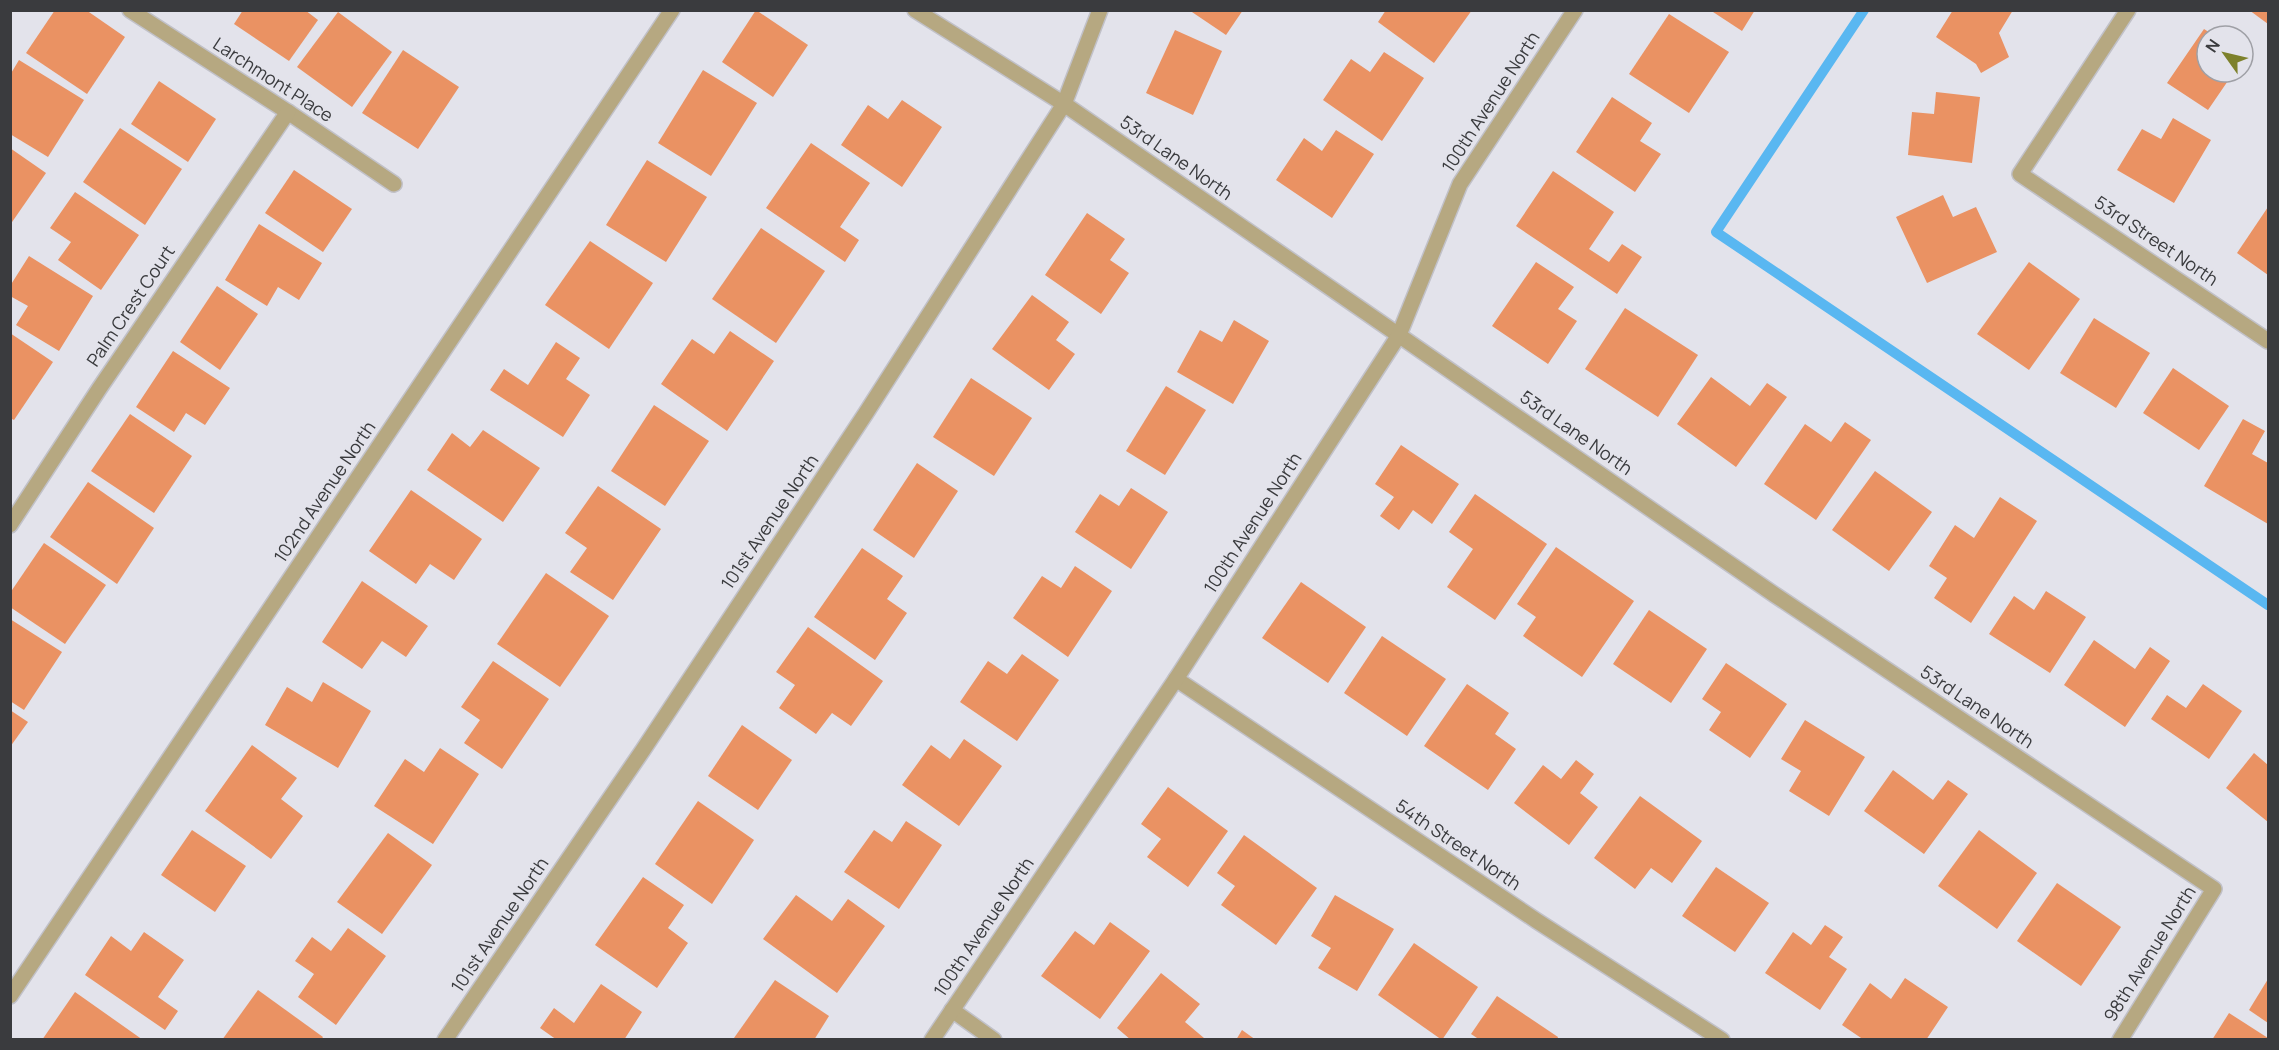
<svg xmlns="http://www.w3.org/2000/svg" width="2279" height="1050" font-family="Manrope,sans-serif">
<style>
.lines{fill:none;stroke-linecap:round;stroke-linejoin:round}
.stream{stroke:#59b7f1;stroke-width:10}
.building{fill:#ea9263}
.minor-casing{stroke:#c1c1c8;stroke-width:18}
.tertiary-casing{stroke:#c1c1c8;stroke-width:18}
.minor{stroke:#b6a881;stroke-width:15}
.tertiary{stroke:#b6a881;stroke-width:15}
.labels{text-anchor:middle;stroke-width:4.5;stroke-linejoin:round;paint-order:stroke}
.street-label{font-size:18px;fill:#3a3b3e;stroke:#e3e3eb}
</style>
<rect width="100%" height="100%" fill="#e3e3eb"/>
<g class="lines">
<path class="stream" d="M1864,10L1716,232L2268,605"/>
</g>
<g class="building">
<path d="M55,10H86L125,37L87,94L26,53Z"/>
<path d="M243,10H305L318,20L289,61L234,24Z"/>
<path d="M756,10L808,45L773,97L722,62Z"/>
<path d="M1189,10H1243L1226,35Z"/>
<path d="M1386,10H1472L1434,63L1378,22Z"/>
<path d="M1710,10H1755L1742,31Z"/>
<path d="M1953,10H2013L1999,33L2009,57L1981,73L1976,64L1936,37Z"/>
<path d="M2249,10H2268V24Z"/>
<path d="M338,12L392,52L352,107L297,67Z"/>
<path d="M1669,14L1729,52L1689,113L1629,74Z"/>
<path d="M2204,29L2215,36H2207V72H2234L2208,110L2167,83Z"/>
<path d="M1175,30L1222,51L1193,115L1146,93Z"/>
<path d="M403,50L459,87L418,149L362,113Z"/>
<path d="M1384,52L1424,78L1382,141L1323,100L1351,59L1370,72Z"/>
<path d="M19,60L84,100L48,157L10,134V75Z"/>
<path d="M703,70L757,103L711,176L658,143Z"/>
<path d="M159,81L216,119L188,162L131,124Z"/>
<path d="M1936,92L1980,97L1972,163L1908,155L1912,112L1934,114Z"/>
<path d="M1612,97L1652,123L1640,141L1661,154L1635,192L1576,152Z"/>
<path d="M902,100L942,127L902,187L841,145L868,105L888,119Z"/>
<path d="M2173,118L2211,140L2174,203L2117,170L2142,129L2161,139Z"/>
<path d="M120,128L182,169L145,225L83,182Z"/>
<path d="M1336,130L1374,154L1332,218L1276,180L1304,138L1322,151Z"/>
<path d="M811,143L870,183L840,227L859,240L845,262L766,208Z"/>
<path d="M10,148L46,173L10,225Z"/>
<path d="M647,160L707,197L666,262L606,225Z"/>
<path d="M294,170L352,209L323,252L265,213Z"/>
<path d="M1553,171L1614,212L1589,249L1609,262L1622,244L1642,257L1617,294L1516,226Z"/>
<path d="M75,192L139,235L101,290L58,260L71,242L50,228Z"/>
<path d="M1943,195L1953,217L1976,207L1997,252L1927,283L1896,217Z"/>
<path d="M2268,207V275L2237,253Z"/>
<path d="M1087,213L1125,239L1110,260L1129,273L1101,314L1045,275Z"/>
<path d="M259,224L322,263L299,300L278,287L267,306L225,280Z"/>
<path d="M761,228L825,271L776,343L712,299Z"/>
<path d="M590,241L653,283L609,349L545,305Z"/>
<path d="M29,256L93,296L59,351L16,325L28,306L10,296V286Z"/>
<path d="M1536,262L1574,287L1558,309L1577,321L1548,364L1492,326Z"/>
<path d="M2029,262L2080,299L2029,370L1977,334Z"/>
<path d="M217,286L258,314L220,370L180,342Z"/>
<path d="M1032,295L1069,322L1056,340L1075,354L1049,390L992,349Z"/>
<path d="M1625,308L1698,355L1658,417L1585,369Z"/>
<path d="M2094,318L2150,353L2116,408L2060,373Z"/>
<path d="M1234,320L1269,341L1233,404L1177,372L1200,330L1222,342Z"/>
<path d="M730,331L774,361L727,431L661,384L692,339L714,354Z"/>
<path d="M10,333L53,362L14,420L10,418Z"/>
<path d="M556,342L580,358L566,379L590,395L563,437L490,390L504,369L528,385Z"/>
<path d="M173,351L230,388L205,425L186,413L174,432L136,407Z"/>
<path d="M2173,368L2229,406L2199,450L2143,413Z"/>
<path d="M1711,377L1750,406L1767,383L1787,397L1736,467L1677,424Z"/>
<path d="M971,378L1032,418L994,476L933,437Z"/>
<path d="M1166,386L1206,410L1165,475L1126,451Z"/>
<path d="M654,405L709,441L665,506L611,471Z"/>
<path d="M130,414L192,456L154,513L91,471Z"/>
<path d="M2243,419L2265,431L2252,454L2268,463V524L2204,486Z"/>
<path d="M1845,422L1871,440L1816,520L1764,484L1805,424L1831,442Z"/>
<path d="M483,430L540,468L503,522L427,470L452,433L470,447Z"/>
<path d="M1401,445L1459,484L1432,524L1413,510L1399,530L1380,516L1394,497L1375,484Z"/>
<path d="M917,463L958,491L914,558L873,530Z"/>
<path d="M1875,471L1932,512L1889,571L1832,530Z"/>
<path d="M88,482L154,528L117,584L50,537Z"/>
<path d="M598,486L661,529L613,600L570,572L587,548L565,533Z"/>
<path d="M1131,488L1168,512L1131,569L1075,532L1100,494L1119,506Z"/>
<path d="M411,490L482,539L454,580L430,564L416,584L369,551Z"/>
<path d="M1475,494L1547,544L1495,620L1447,587L1473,549L1449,532Z"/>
<path d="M2000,497L2037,521L1971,623L1934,598L1947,578L1929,566L1955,525L1974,538Z"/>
<path d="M44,543L106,585L65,644L10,607V593Z"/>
<path d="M1556,547L1634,601L1582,677L1523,636L1536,617L1517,604Z"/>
<path d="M862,548L903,576L887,599L907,613L875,660L814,617Z"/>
<path d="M1075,566L1112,591L1068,657L1013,618L1042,576L1061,588Z"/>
<path d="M546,573L609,616L560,687L497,644Z"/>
<path d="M362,581L428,626L406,657L382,641L362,669L322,642Z"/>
<path d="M1301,582L1366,627L1328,683L1262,638Z"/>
<path d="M2046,591L2086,617L2050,673L1989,634L2014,596L2034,610Z"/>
<path d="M1649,610L1707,649L1671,703L1613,664Z"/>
<path d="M10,619L62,652L24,710L10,701Z"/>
<path d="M808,627L883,681L851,726L832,713L816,734L779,708L795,685L776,672Z"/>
<path d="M1382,636L1446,679L1407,736L1344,693Z"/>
<path d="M2094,640L2135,669L2150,647L2170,661L2125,727L2064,685Z"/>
<path d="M1022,654L1059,680L1017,741L960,702L988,661L1007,674Z"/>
<path d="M493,661L549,699L502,769L464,743L480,720L461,707Z"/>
<path d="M1726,663L1787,704L1750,758L1709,730L1721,712L1702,699Z"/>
<path d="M323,682L371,711L338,768L265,725L287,687L312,702Z"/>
<path d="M1467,684L1509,713L1495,734L1516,749L1488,790L1424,746Z"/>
<path d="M2203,684L2242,711L2209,759L2151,719L2167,695L2186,708Z"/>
<path d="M10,710L28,722L10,747Z"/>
<path d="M1805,720L1865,757L1829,816L1789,791L1801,771L1781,759Z"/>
<path d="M742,725L792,760L758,810L708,776Z"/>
<path d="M964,739L1002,766L959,826L902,785L931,745L950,759Z"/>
<path d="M252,745L297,778L281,799L303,816L271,859L205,811Z"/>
<path d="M440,748L479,774L433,844L374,806L405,759L424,772Z"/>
<path d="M2254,753L2268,765V822L2226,788Z"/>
<path d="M1576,760L1594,774L1580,793L1598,807L1569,845L1514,803L1543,765L1561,779Z"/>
<path d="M1893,770L1933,800L1948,780L1968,794L1924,854L1864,811Z"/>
<path d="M1168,787L1228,831L1188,887L1147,857L1161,839L1141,824Z"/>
<path d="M1640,796L1702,841L1672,883L1651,868L1635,889L1594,858Z"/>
<path d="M698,801L754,840L712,904L655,864Z"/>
<path d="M906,821L942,845L899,909L844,872L874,830L892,842Z"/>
<path d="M192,830L246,866L215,912L161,875Z"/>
<path d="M1979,830L2037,873L1997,929L1938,886Z"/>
<path d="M388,833L432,865L382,934L337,902Z"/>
<path d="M1244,835L1317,888L1276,945L1221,905L1235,886L1217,873Z"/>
<path d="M1716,867L1769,903L1735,952L1682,916Z"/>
<path d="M643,877L684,905L668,928L688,943L657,988L595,945Z"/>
<path d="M2057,883L2121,927L2081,986L2017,941Z"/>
<path d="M796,895L832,921L848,899L885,926L837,993L763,939Z"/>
<path d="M1335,895L1394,929L1357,991L1318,968L1331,948L1311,936Z"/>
<path d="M1110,922L1150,951L1100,1019L1041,976L1075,931L1094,945Z"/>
<path d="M1825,925L1843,937L1829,957L1847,969L1820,1010L1765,973L1793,932L1811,945Z"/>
<path d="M348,928L386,956L336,1025L298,997L314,974L295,961L312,937L331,951Z"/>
<path d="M144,932L184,960L158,997L178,1011L165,1030L85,975L111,936L131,951Z"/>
<path d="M1414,943L1478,987L1442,1040L1378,995Z"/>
<path d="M1161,973L1200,1004L1185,1022L1204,1038L1203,1040H1131L1117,1028Z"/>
<path d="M1905,978L1948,1007L1926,1040H1864L1842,1025L1870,983L1891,999Z"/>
<path d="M2268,979V1023L2249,1010Z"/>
<path d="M775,980L829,1016L814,1040H737L734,1038Z"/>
<path d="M601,984L642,1012L624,1040H557L540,1028L554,1008L574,1023Z"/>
<path d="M258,990L323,1037L321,1040H222Z"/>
<path d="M75,992L143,1040H42Z"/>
<path d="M1497,996L1558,1037L1557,1040H1480L1471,1034Z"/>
<path d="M2229,1013L2268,1038V1040H2212Z"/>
<path d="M1242,1030L1256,1040H1236Z"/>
</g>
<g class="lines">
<defs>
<g id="minor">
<path d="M130,10L288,112L394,184"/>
<path d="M915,10L1064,104L1775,595L2214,889L2120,1040"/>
<path d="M2128,10L2020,174L2268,341"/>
<path d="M10,525L99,389L288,112"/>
<path d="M1176,679L1537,921L1722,1040"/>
<path d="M952,1010L994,1040"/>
<path d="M445,1040L643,750L866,413L1064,104L1100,10"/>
<path d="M932,1040L1176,679L1399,335L1460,184L1575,10"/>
</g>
<path id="tertiary" d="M10,996L672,10"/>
</defs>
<use href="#minor" class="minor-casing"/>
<use href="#tertiary" class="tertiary-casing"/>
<use href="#minor" class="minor"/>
<use href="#tertiary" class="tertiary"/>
</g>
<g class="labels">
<g class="street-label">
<text transform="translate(273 80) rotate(33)" y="6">Larchmont Place</text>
<text transform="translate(1491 102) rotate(-57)" y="6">100th Avenue North</text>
<text transform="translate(1176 158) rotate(35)" y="6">53rd Lane North</text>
<text transform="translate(2156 241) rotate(34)" y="6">53rd Street North</text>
<text transform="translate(131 306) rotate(-56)" y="6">Palm Crest Court</text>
<text transform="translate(1576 433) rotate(35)" y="6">53rd Lane North</text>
<text transform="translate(325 492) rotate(-56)" y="6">102nd Avenue North</text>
<text transform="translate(770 522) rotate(-56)" y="6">101st Avenue North</text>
<text transform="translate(1253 523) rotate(-57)" y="6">100th Avenue North</text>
<text transform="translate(1977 707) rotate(34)" y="6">53rd Lane North</text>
<text transform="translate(1458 845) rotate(34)" y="6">54th Street North</text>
<text transform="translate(500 925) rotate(-56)" y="6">101st Avenue North</text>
<text transform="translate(984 927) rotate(-56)" y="6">100th Avenue North</text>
<text transform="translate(2150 954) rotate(-58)" y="6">98th Avenue North</text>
</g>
</g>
<rect width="2279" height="1050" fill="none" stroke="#3a3b3e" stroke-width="24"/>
<g transform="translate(2225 54) rotate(304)"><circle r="28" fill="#e3e3eb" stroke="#9fa0a6" stroke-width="1.5"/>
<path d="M0-4.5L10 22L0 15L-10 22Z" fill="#7d812b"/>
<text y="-9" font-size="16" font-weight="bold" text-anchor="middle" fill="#3a3b3e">N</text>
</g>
</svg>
